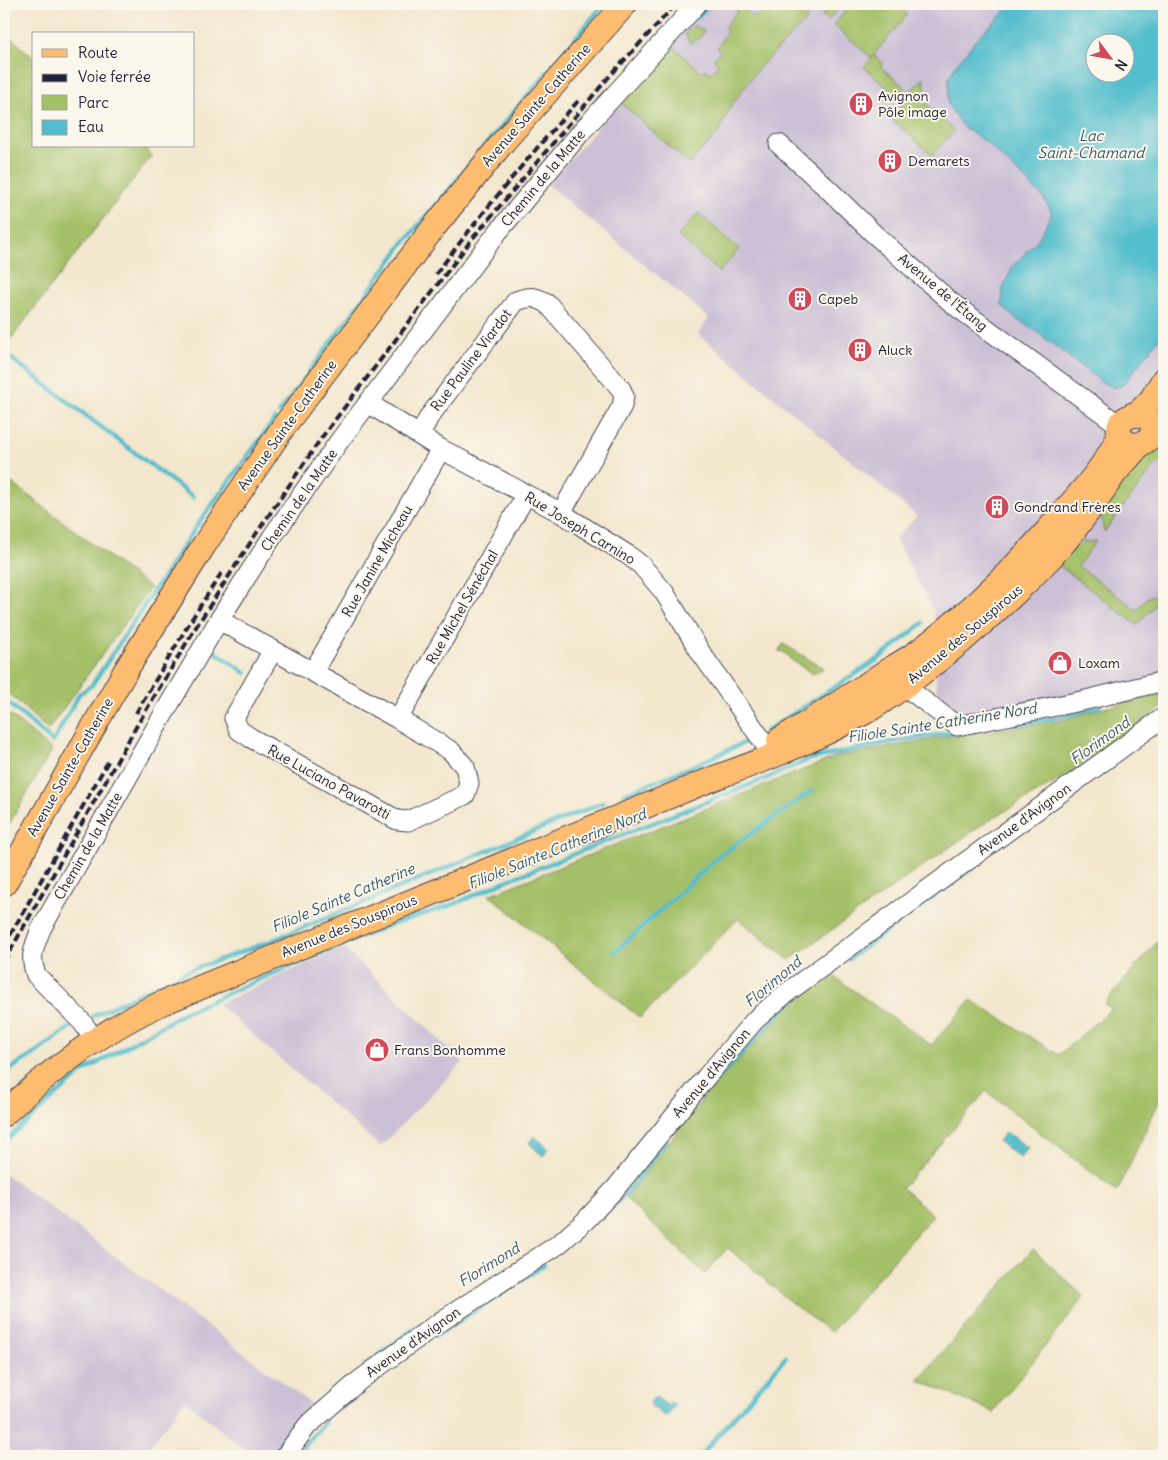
<svg xmlns="http://www.w3.org/2000/svg" width="1168" height="1460" font-family="Delius,sans-serif">
<style>
.industrial{fill:#cbbfd5;fill-rule:evenodd}
.green{fill:#a4c067;stroke:#637151}
.water{fill:#52becd;stroke:#3a7084;fill-rule:evenodd}
.lines{fill:none;stroke-linecap:round;stroke-linejoin:round}
.stream{stroke:#52becd;stroke-width:4.5}
.minor-casing{stroke:#414051;stroke-width:21}
.major-casing{stroke:#414051;stroke-width:26}
.minor{stroke:#fff;stroke-width:19}
.major{stroke:#fdbc6f;stroke-width:24}
.rail{stroke:#22223b;stroke-width:4;stroke-dasharray:8 4;stroke-linecap:butt}
.labels{text-anchor:middle;stroke-width:4;stroke-linejoin:round;paint-order:stroke}
.poi-label{font-size:14px;fill:#22223b;stroke:#fbf7ec;text-anchor:start}
.street-label{font-size:14px;fill:#22223b;stroke:#fbf7ec}
.water-label{font-size:15px;font-style:italic;fill:#33596e;stroke:#fbf7ec}
</style>
<rect width="100%" height="100%" fill="#fbf7ec"/>
<filter id="ink" filterUnits="userSpaceOnUse"><feTurbulence type="fractalNoise" baseFrequency=".02" numOctaves="2"/><feDisplacementMap in="SourceGraphic" scale="10" xChannelSelector="R" yChannelSelector="G"/><feConvolveMatrix kernelMatrix="1 2 1 2 8 2 1 2 1" color-interpolation-filters="sRGB"/></filter>
<filter id="wash" filterUnits="userSpaceOnUse"><feTurbulence type="fractalNoise" baseFrequency=".0096" numOctaves="4" result="noise"/><feDisplacementMap in="SourceGraphic" scale="20" xChannelSelector="R" yChannelSelector="G"/><feGaussianBlur stdDeviation="1.12" result="paint"/><feColorMatrix in="noise" values="0 0 0 0 0 0 0 0 0 0 0 0 0 0 0 0 0 1.4 0 .05"/><feComposite in="paint" operator="in"/></filter>
<g filter="url(#wash)">
<rect width="100%" height="100%" fill="#f3e7cd"/>
<g class="industrial">
<path d="M704,4H1164V675L989,715L961,713L939,700L936,687L934,611L895,539L917,516L698,334L709,318L548,185ZM1096,42H1126V72H1096Z"/>
<path d="M343,947L463,1062L380,1147L218,1004Z"/>
<path d="M4,1173L314,1406L275,1456H252L185,1400L142,1456H4Z"/>
</g>
<g class="green">
<path d="M764,4H788L808,19L758,69L730,107L719,132L689,164L620,102L670,44L702,72L705,69L710,73L718,65L714,59L720,51L717,48L727,31L724,28L740,7L753,16L759,15Z"/>
<path d="M822,4H830L836,12L829,20L822,15L828,10Z"/>
<path d="M852,4H907L909,6L904,12L907,15L872,57L875,56L883,63L881,67L909,91L924,79L927,104L954,131L932,155L890,118L908,96L900,89L895,95L864,67L872,58L833,25Z"/>
<path d="M694,25L704,31L700,38L690,43L685,34Z"/>
<path d="M4,32L34,58V146H142L152,155L4,348Z"/>
<path d="M698,213L739,249L719,272L678,236Z"/>
<path d="M1160,445H1164V458L1158,462L1104,532L1100,512L1142,455L1152,446Z"/>
<path d="M4,477L150,588L48,730L4,689Z"/>
<path d="M1096,541L1078,566L1137,610L1146,598L1164,591V595L1137,625L1057,564L1081,542Z"/>
<path d="M783,644L824,668L813,674L790,659L789,656L781,651L778,652Z"/>
<path d="M1164,694V706L1066,776L983,824L789,960L738,919L640,1018L489,895L838,756L944,737L1059,721L1092,711Z"/>
<path d="M4,710L52,750L4,833Z"/>
<path d="M1164,934V1091L1117,1192L986,1091L902,1188L933,1215L831,1332L799,1309L728,1248L705,1274L625,1198L705,1096L787,1008L830,974L931,1045L971,1000L1059,1055L1112,1008L1104,1004Z"/>
<path d="M1033,1249L1084,1297L993,1412L918,1380Z"/>
</g>
<g class="water">
<path d="M1013,4H1164V332L1123,385L1115,388L1103,383L1033,329L1016,319L1002,306L1003,288L1012,267L1039,238L1052,213L1042,196L987,143L963,127L948,105L949,77L956,65L978,37ZM1096,42H1126V72H1096Z"/>
<path d="M1006,1132L1028,1148L1020,1158L998,1141Z"/>
<path d="M534,1136L548,1148L543,1156L529,1143Z"/>
<path d="M655,1396L668,1406L671,1402L675,1405L666,1417L649,1404Z"/>
</g>
<g class="lines">
<g class="stream">
<path d="M696,19L710,4"/>
<path d="M4,353L193,497"/>
<path d="M279,413L403,244L604,4"/>
<path d="M210,651L211,649L246,673"/>
<path d="M4,699L53,742L79,694L92,685L195,528L275,419"/>
<path d="M1015,724L1055,718L1100,706"/>
<path d="M765,732L877,660L923,623"/>
<path d="M624,794L691,767L748,741"/>
<path d="M615,952L719,856L813,790"/>
<path d="M849,959L974,867"/>
<path d="M93,1016L185,972L271,941L604,802"/>
<path d="M4,1073L34,1054L72,1026"/>
<path d="M710,1087L775,1017L802,992"/>
<path d="M4,1142L82,1072L186,1012L267,976L371,933L395,923L452,905L508,880L772,776L810,759L891,742L955,732"/>
<path d="M601,1217L624,1195L666,1141"/>
<path d="M437,1313L454,1302"/>
<path d="M435,1336L511,1288L544,1265"/>
<path d="M364,1366L421,1324"/>
<path d="M298,1456L308,1441L325,1422"/>
<path d="M700,1456L786,1357"/>
</g>
</g>
</g>
<g filter="url(#ink)">
<g class="lines">
<defs>
<g id="minor">
<path d="M779,144L829,190L873,233L953,304L1119,425"/>
<path d="M368,403L441,449L561,513L628,555L641,565L664,592L701,653L774,757"/>
<path d="M420,435L429,417L516,301C531,296 533,296 547,303L621,389L624,396L622,406L561,513"/>
<path d="M219,620L273,650"/>
<path d="M273,650L398,719L451,751L465,767L469,783L465,795L408,821L397,820L251,738L239,730L234,718Z"/>
<path d="M313,672L441,449"/>
<path d="M898,674L911,691L957,726L1086,700L1164,681"/>
<path d="M398,719L526,495"/>
<path d="M95,1041L83,1023L36,975C29,956 34,947 41,929L170,703L219,620L272,537L340,440L497,233L581,132L697,4"/>
<path d="M285,1456L307,1426L360,1380L434,1326L559,1244L585,1221L615,1189L707,1076L755,1020L785,994L1164,717"/>
</g>
<g id="major">
<path d="M1132,415C1157,412 1162,438 1136,446L1123,441C1114,429 1120,420 1132,415Z"/>
<path d="M1136,415L1151,400L1164,379"/>
<path d="M779,740C813,720 847,698 881,675C893,667 907,660 919,651C971,612 1019,564 1061,515C1082,491 1106,465 1119,436"/>
<path d="M4,884L126,670L204,545L284,426L434,227L503,142L625,4"/>
<path d="M4,1114C50,1070 103,1030 162,1003L717,777C771,758 823,737 872,708C904,688 934,664 963,640C997,610 1031,580 1061,546C1081,523 1098,498 1115,473C1123,463 1132,455 1140,444"/>
</g>
</defs>
<use href="#minor" class="minor-casing"/>
<use href="#major" class="major-casing"/>
<use href="#minor" class="minor"/>
<use href="#major" class="major"/>
<g class="rail">
<path d="M436,274C481,214 529,156 579,100"/>
<path d="M136,713L190,622L222,572"/>
<path d="M4,946L110,758"/>
<path d="M4,962L136,727L196,627L254,537L322,437L472,239L608,78L676,4"/>
</g>
</g>
</g>
<defs>
<symbol id="building-disc" viewBox="-11 -11 22 22"><circle r="9.5" fill="#d1495b" stroke="#fbf7ec"/><path d="M-4-6H4V6H1V3H-1V6H-4ZM-2.5-4.3h1.7v1.8h-1.7ZM.8-4.3h1.7v1.8H.8ZM-2.5-1h1.7V.8h-1.7ZM.8-1h1.7V.8H.8Z" fill="#fff"/></symbol>
<symbol id="shop-disc" viewBox="-11 -11 22 22"><circle r="9.5" fill="#d1495b" stroke="#fbf7ec"/><path d="M-5-2.5h2.3a2.7 3.5 0 0 1 5.4 0H5L5.5 6h-11ZM-1.5-2.5h3a1.5 2.3 0 0 0-3 0Z" fill="#fff"/></symbol>
</defs>
<g fill-rule="evenodd">
<use href="#building-disc" x="847" y="90" width="28" height="28"/>
<use href="#building-disc" x="876" y="147" width="28" height="28"/>
<use href="#building-disc" x="786" y="285" width="28" height="28"/>
<use href="#building-disc" x="846" y="336" width="28" height="28"/>
<use href="#building-disc" x="983" y="493" width="28" height="28"/>
<use href="#shop-disc" x="1046" y="649" width="28" height="28"/>
<use href="#shop-disc" x="363" y="1036" width="28" height="28"/>
</g>
<g class="labels">
<g class="poi-label">
<text x="878" y="101">Avignon<tspan x="878" dy="16">Pôle image</tspan></text>
<text x="908" y="166">Demarets</text>
<text x="818" y="304">Capeb</text>
<text x="878" y="355">Aluck</text>
<text x="1014" y="512">Gondrand Frères</text>
<text x="1078" y="668">Loxam</text>
<text x="394" y="1055">Frans Bonhomme</text>
</g>
<g class="street-label">
<text transform="translate(536 105) rotate(-49)" y="5">Avenue Sainte-Catherine</text>
<text transform="translate(543 178) rotate(-50)" y="5">Chemin de la Matte</text>
<text transform="translate(943 292) rotate(40)" y="5">Avenue de l'Étang</text>
<text transform="translate(471 360) rotate(-53)" y="5">Rue Pauline Viardot</text>
<text transform="translate(287 425) rotate(-54)" y="5">Avenue Sainte-Catherine</text>
<text transform="translate(299 500) rotate(-55)" y="5">Chemin de la Matte</text>
<text transform="translate(580 528) rotate(31)" y="5">Rue Joseph Carnino</text>
<text transform="translate(377 561) rotate(-60)" y="5">Rue Janine Micheau</text>
<text transform="translate(462 607) rotate(-60)" y="5">Rue Michel Sénéchal</text>
<text transform="translate(965 634) rotate(-40)" y="5">Avenue des Souspirous</text>
<text transform="translate(70 767) rotate(-60)" y="5">Avenue Sainte-Catherine</text>
<text transform="translate(329 782) rotate(29)" y="5">Rue Luciano Pavarotti</text>
<text transform="translate(1024 819) rotate(-36)" y="5">Avenue d'Avignon</text>
<text transform="translate(88 846) rotate(-60)" y="5">Chemin de la Matte</text>
<text transform="translate(349 926) rotate(-22)" y="5">Avenue des Souspirous</text>
<text transform="translate(711 1073) rotate(-50)" y="5">Avenue d'Avignon</text>
<text transform="translate(413 1342) rotate(-35)" y="5">Avenue d'Avignon</text>
</g>
<g class="water-label">
<text x="1091" y="141">Lac<tspan x="1091" dy="17">Saint-Chamand</tspan></text>
<text transform="translate(942 723) rotate(-9)" y="5">Filiole Sainte Catherine Nord</text>
<text transform="translate(1100 741) rotate(-36)" y="5">Florimond</text>
<text transform="translate(557 849) rotate(-22)" y="5">Filiole Sainte Catherine Nord</text>
<text transform="translate(343 898) rotate(-23)" y="5">Filiole Sainte Catherine</text>
<text transform="translate(773 982) rotate(-40)" y="5">Florimond</text>
<text transform="translate(489 1265) rotate(-32)" y="5">Florimond</text>
</g>
</g>
<rect width="1168" height="1460" fill="none" stroke="#fbf7ec" stroke-width="20"/>
<rect x="32" y="32" width="162" height="115" fill="#fbf7ec" stroke="#a4a2a5"/>
<rect x="42" y="49" width="25" height="8" fill="#fdbc6f" stroke="#a4a2a5"/>
<text x="78" y="58" font-size="15" fill="#22223b">Route</text>
<rect x="42" y="74" width="25" height="8" fill="#22223b" stroke="#a4a2a5"/>
<text x="78" y="82" font-size="15" fill="#22223b">Voie ferrée</text>
<rect x="42" y="95" width="25" height="15" fill="#a4c067" stroke="#a4a2a5"/>
<text x="78" y="108" font-size="15" fill="#22223b">Parc</text>
<rect x="42" y="120" width="25" height="15" fill="#52becd" stroke="#a4a2a5"/>
<text x="78" y="132" font-size="15" fill="#22223b">Eau</text>
<g transform="translate(1110 58) rotate(122)"><circle r="24" fill="#fbf7ec" stroke="#a4a2a5"/>
<path d="M0-4L9 19L0 12L-9 19Z" fill="#d1495b"/>
<text y="-8" font-size="14" font-weight="bold" text-anchor="middle" fill="#22223b">N</text>
</g>
</svg>
